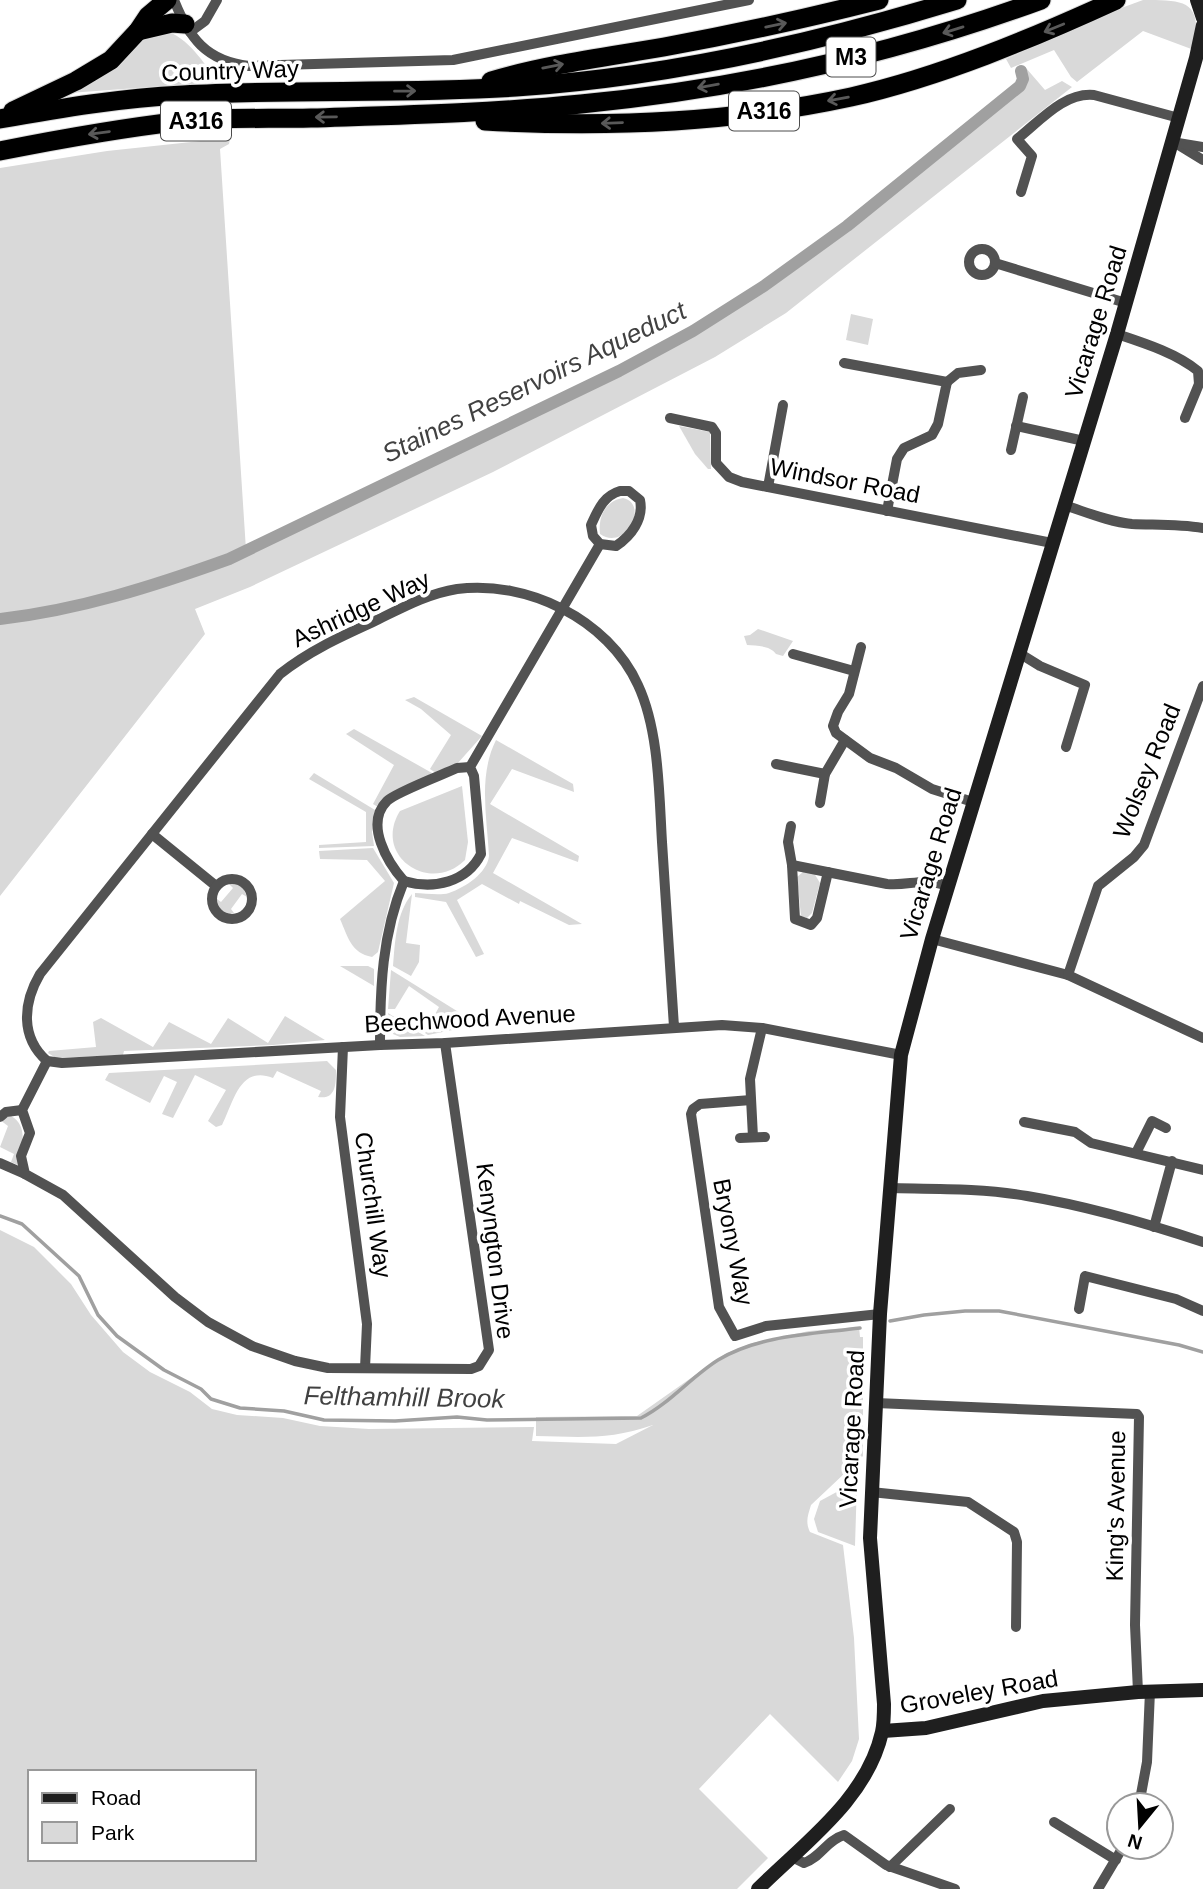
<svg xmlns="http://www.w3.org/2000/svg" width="1203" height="1889" font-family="Helvetica,sans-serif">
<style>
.green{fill:#d9d9d9;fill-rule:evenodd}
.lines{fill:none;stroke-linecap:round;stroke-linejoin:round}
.stream{stroke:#a0a0a0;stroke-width:3.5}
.canal{stroke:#a0a0a0;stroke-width:12}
.highway-casing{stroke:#dbdbdb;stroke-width:21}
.street{stroke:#525252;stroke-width:10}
.secondary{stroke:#1f1f1f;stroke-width:14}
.highway{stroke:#000;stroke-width:19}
.oneway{stroke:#595959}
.labels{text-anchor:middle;stroke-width:7;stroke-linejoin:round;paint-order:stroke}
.shield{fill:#fff;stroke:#4c4c4c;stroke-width:2}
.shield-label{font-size:23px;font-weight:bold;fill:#000}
.street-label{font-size:24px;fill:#000;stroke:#fff}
.water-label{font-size:26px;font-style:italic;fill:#414141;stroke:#fff}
</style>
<rect width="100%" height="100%" fill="#fff"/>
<g class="green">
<path d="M1143,0C1185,0 1203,0 1194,50L1143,31L1077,82L1071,77L1054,50L1011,68L1006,59L1116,10Z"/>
<path d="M164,30C189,38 203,62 218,82L69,93L144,36Z"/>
<path d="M1026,68L1045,90L1062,81L1072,87L786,313L715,357L493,472L250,587L195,609L205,634L0,896V168L107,151L210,140L211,137L231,134L229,144L220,149L246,550L619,371L693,331L764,286L847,226L1020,86L1023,79L1021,71Z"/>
<path d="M851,314L873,319L868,345L846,340Z"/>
<path d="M679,426L710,432L711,469H708L695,454Z"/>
<path d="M623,498C650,504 625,552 600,534C598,517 605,501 623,498Z"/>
<path d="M758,629L793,641L783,656L776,654C770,645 756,646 747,645L744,636L750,635Z"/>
<path d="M414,697L482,736L457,764L436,773L430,769L451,735L421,709L405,700Z"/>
<path d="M354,729L432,773L378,807L373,804L394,765L346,734Z"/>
<path d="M496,740L573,784L574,792L512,769L490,804L579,856L578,862L512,838L493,873L582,924L569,925L520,901L519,904L482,884L457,900L484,954L476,957L446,902L415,897V893C425,893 439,896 449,893C466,887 487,873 489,856C487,817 478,776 496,740Z"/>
<path d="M314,773L375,810L372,832L374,846L319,848V845L366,842V812L309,779Z"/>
<path d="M462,786L468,842L465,860C430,895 372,856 400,811Z"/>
<path d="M373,848L394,883L378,952L372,957C351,953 348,937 340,919L385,881L367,860L320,859L319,851Z"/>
<path d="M803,872L814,873L820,883L812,913L807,918L801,916L797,877Z"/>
<path d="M235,883L243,887L247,897L242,894L231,909L234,913L226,915L218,908L217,899L221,902L233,888L229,884Z"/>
<path d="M412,894L406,943L420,945L419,962L411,976L393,966C395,942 396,913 412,894Z"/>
<path d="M340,966H368L374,969V986Z"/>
<path d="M391,970L473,1021L472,1026L428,1035L425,1033L439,1007L409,986L395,1009H388Z"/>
<path d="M388,1013L425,1036L400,1037L393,1034Z"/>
<path d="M285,1016L325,1040L273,1045L124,1051L123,1055L56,1058L48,1053L49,1051L96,1047L93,1022L101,1018L153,1047L169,1022L211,1044L228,1018L268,1043Z"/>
<path d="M327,1061L336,1070C336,1084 336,1100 318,1097L321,1091L277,1071L273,1078C240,1065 234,1101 222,1125L216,1127L208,1121L226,1090L195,1075L173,1118L162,1114L177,1082L164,1076L150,1103L105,1080L109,1073Z"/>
<path d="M11,1116C29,1126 22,1148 18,1165L11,1162L14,1154L0,1147L8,1126L0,1120Z"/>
<path d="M0,1230L34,1247L71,1284L91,1315L123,1352L150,1372L190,1392L212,1409L237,1415L283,1418L320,1426L369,1429L534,1427L532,1441L616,1444L653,1425C610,1440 581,1437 536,1436V1417L637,1416L725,1354L752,1343L809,1331L859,1327L860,1337H863V1456L811,1505C808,1515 805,1522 810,1532L843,1545L854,1638L859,1739L852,1761L838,1782L770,1714L699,1789L768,1858L737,1889H0ZM30,1772H254V1859H30Z"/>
<path d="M857,1481L855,1546L818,1532L814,1519L820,1501Z"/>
</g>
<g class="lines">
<g class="stream">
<path d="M0,1216L22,1224L79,1276L98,1315L117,1336L164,1370L201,1389L211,1399L240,1408L284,1411L324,1420L395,1421L457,1417L487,1420L641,1418C669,1404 691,1377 718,1360C759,1335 814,1334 860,1328"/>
<path d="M890,1321L924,1315L965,1311H999L1179,1345L1203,1352"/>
</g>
<path class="canal" d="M0,619C79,610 154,586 229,559L619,371L693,331L764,286L847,226L1020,86L1023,79L1021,71"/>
<defs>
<g id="highway">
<path d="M138,31L172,23L185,24"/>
<path d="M491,81C548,64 606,57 664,47C736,34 808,18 879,0"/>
<path d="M13,111L76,81L111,60L138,31L148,16L167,0"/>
<path d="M0,119C61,108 121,98 183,95C294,89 406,94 516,87C666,77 814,44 957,0"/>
<path d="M485,121C608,128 731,123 851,97C940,77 1033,38 1116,0"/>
<path d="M0,151C60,139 122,128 183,121C225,117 269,119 311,118C401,115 492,113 581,104C737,89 894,54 1041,0"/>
</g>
</defs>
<use href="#highway" class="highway-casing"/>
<g class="street">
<path d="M174,0C189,38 206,61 249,66L453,60L749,0"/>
<path d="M190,32L205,21L217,0"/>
<path d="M1172,141L1203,160"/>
<path d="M1178,143L1203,147"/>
<path d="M1021,192L1032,156L1017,139C1040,121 1064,92 1094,95L1179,118"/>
<circle cx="982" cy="262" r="13"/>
<path d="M995,263L1126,303"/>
<path d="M1117,334C1144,343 1176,353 1198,371L1199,384L1185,418"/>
<path d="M844,363L947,382L938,424L932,435L904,448L897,459L887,511"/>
<path d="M947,382L958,373L981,370"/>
<path d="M670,418L712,427L716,433V463L729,477L742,482L1052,543"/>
<path d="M1016,426L1084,441"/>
<path d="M1011,450L1023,397"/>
<path d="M768,487L783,405"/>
<path d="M620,491H629L640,500C644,519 631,536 616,546L600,544L593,536L591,525C598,510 603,496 620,491Z"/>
<path d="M1064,505C1086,512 1109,522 1132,524C1156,525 1179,524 1203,528"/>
<path d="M861,647L849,694L838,712L833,726L836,733L870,758L896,768L932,789L973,802"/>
<path d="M1019,653L1040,666L1085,685L1066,747"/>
<path d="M793,654L854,671"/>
<path d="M776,764L825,774"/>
<path d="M820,803L825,774L845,740"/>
<path d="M791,826L788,842L792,865L795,919L811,925L817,918L828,872"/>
<path d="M152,834L216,886"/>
<path d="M792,865L887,884C911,886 921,877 948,886"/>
<circle cx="232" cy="899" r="20"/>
<path d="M404,881C434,890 467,882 481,854L474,776L470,767L600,544"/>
<path d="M932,939L1068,975L1203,1038"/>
<path d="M1068,975L1098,886L1134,857L1144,845L1203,686"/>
<path d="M674,1027C670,966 666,904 662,842C659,792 659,730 638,685C608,619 527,580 457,589C426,594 400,609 373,622C340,637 309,651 280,674L40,974C23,1003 20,1037 47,1061L62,1063L380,1045L445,1043L722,1025L762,1028L901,1055"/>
<path d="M380,1045C380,988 382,934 404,881C388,863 364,824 387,801C394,793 444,774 457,768L470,767"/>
<path d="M343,1047L340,1117L367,1324L365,1368"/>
<path d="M47,1061L22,1110L30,1133L21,1156L25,1174L63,1195L175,1297L208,1322L252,1346L295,1361L328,1368L471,1369L479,1366L489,1350L445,1043"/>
<path d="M751,1100L700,1104L693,1109L691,1114L719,1307L735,1336L766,1326L880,1314"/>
<path d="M0,1117L6,1112L22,1110"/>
<path d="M1024,1122L1075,1132L1091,1143L1203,1170"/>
<path d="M753,1137L750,1079L762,1028"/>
<path d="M740,1138L765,1137"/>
<path d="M1136,1153L1152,1121L1166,1128"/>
<path d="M0,1163L25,1174"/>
<path d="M889,1188C935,1189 982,1188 1027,1196C1087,1206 1146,1223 1203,1242"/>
<path d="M1154,1227L1172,1161"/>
<path d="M1079,1309L1085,1276L1176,1299L1203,1311"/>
<path d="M876,1403L1137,1414L1139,1417L1135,1625L1138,1692"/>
<path d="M871,1492L968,1502L1014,1532L1017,1542L1016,1627"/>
<path d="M1139,1805L1147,1762L1150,1691"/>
<path d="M1054,1822L1116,1860"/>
<path d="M792,1857L804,1863C820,1858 827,1840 844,1835L886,1865L955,1889"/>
<path d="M890,1867L950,1809"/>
<path d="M1098,1889L1123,1847"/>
</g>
<g class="secondary">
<path d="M1197,0L1203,18"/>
<path d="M883,1731L926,1728L1043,1701L1138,1692L1203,1690"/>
<path d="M758,1889C804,1843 867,1799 882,1732C884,1723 884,1713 884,1704L870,1538L880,1314L901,1055L932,939L1117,334L1196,58L1203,25"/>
</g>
<use href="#highway" class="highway"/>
</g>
<defs><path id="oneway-shaft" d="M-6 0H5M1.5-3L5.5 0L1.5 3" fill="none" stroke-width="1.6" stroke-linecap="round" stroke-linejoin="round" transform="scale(1.75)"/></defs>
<g class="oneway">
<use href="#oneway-shaft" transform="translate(776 25) rotate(-12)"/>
<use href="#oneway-shaft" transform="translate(1054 28) rotate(158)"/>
<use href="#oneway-shaft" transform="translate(953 30) rotate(163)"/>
<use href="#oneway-shaft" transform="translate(553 66) rotate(-11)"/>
<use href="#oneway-shaft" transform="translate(708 86) rotate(170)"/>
<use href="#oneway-shaft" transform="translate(405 91) rotate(-1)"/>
<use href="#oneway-shaft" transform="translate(838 99) rotate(170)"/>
<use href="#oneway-shaft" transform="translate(326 117) rotate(179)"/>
<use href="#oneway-shaft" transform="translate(612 123) rotate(178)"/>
<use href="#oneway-shaft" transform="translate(99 133) rotate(172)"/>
</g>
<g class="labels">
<g class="shield">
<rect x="826.5" y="37.5" width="49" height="39" rx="5"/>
<rect x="729" y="91.5" width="70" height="39" rx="5"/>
<rect x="161" y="101.5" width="70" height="39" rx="5"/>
</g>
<g class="shield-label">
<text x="851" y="65">M3</text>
<text x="764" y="119">A316</text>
<text x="196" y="129">A316</text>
</g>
<g class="street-label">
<text transform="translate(230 71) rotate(-2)" y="8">Country Way</text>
<text transform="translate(1096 322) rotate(-73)" y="8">Vicarage Road</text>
<text transform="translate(845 481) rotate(11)" y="8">Windsor Road</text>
<text transform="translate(361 609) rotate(-25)" y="8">Ashridge Way</text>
<text transform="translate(1147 771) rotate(-68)" y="8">Wolsey Road</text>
<text transform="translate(931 864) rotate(-73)" y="8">Vicarage Road</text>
<text transform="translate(470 1019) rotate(-3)" y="8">Beechwood Avenue</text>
<text transform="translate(373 1205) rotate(82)" y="8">Churchill Way</text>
<text transform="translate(733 1242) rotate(79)" y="8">Bryony Way</text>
<text transform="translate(495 1251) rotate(83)" y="8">Kenyngton Drive</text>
<text transform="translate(852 1429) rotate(-87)" y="8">Vicarage Road</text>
<text transform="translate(1116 1506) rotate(-89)" y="8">King's Avenue</text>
<text transform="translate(979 1692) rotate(-10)" y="8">Groveley Road</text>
</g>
<g class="water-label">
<text transform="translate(534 382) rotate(-26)" y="9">Staines Reservoirs Aqueduct</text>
<text transform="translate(404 1397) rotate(1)" y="9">Felthamhill Brook</text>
</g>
</g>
<rect x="28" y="1770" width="228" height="91" fill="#ffffff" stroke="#999999" stroke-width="2"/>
<rect x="42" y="1793" width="35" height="10" fill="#1f1f1f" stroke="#999999" stroke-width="2"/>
<text x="91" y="1805" font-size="21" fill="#000000">Road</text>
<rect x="42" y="1822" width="35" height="21" fill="#d9d9d9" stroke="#999999" stroke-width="2"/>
<text x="91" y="1840" font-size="21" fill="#000000">Park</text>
<g transform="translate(1140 1826) rotate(198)"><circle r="33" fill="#ffffff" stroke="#999999" stroke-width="2"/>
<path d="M0-5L12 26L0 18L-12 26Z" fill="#000000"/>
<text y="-10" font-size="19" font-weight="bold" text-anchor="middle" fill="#000000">N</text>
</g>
</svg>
